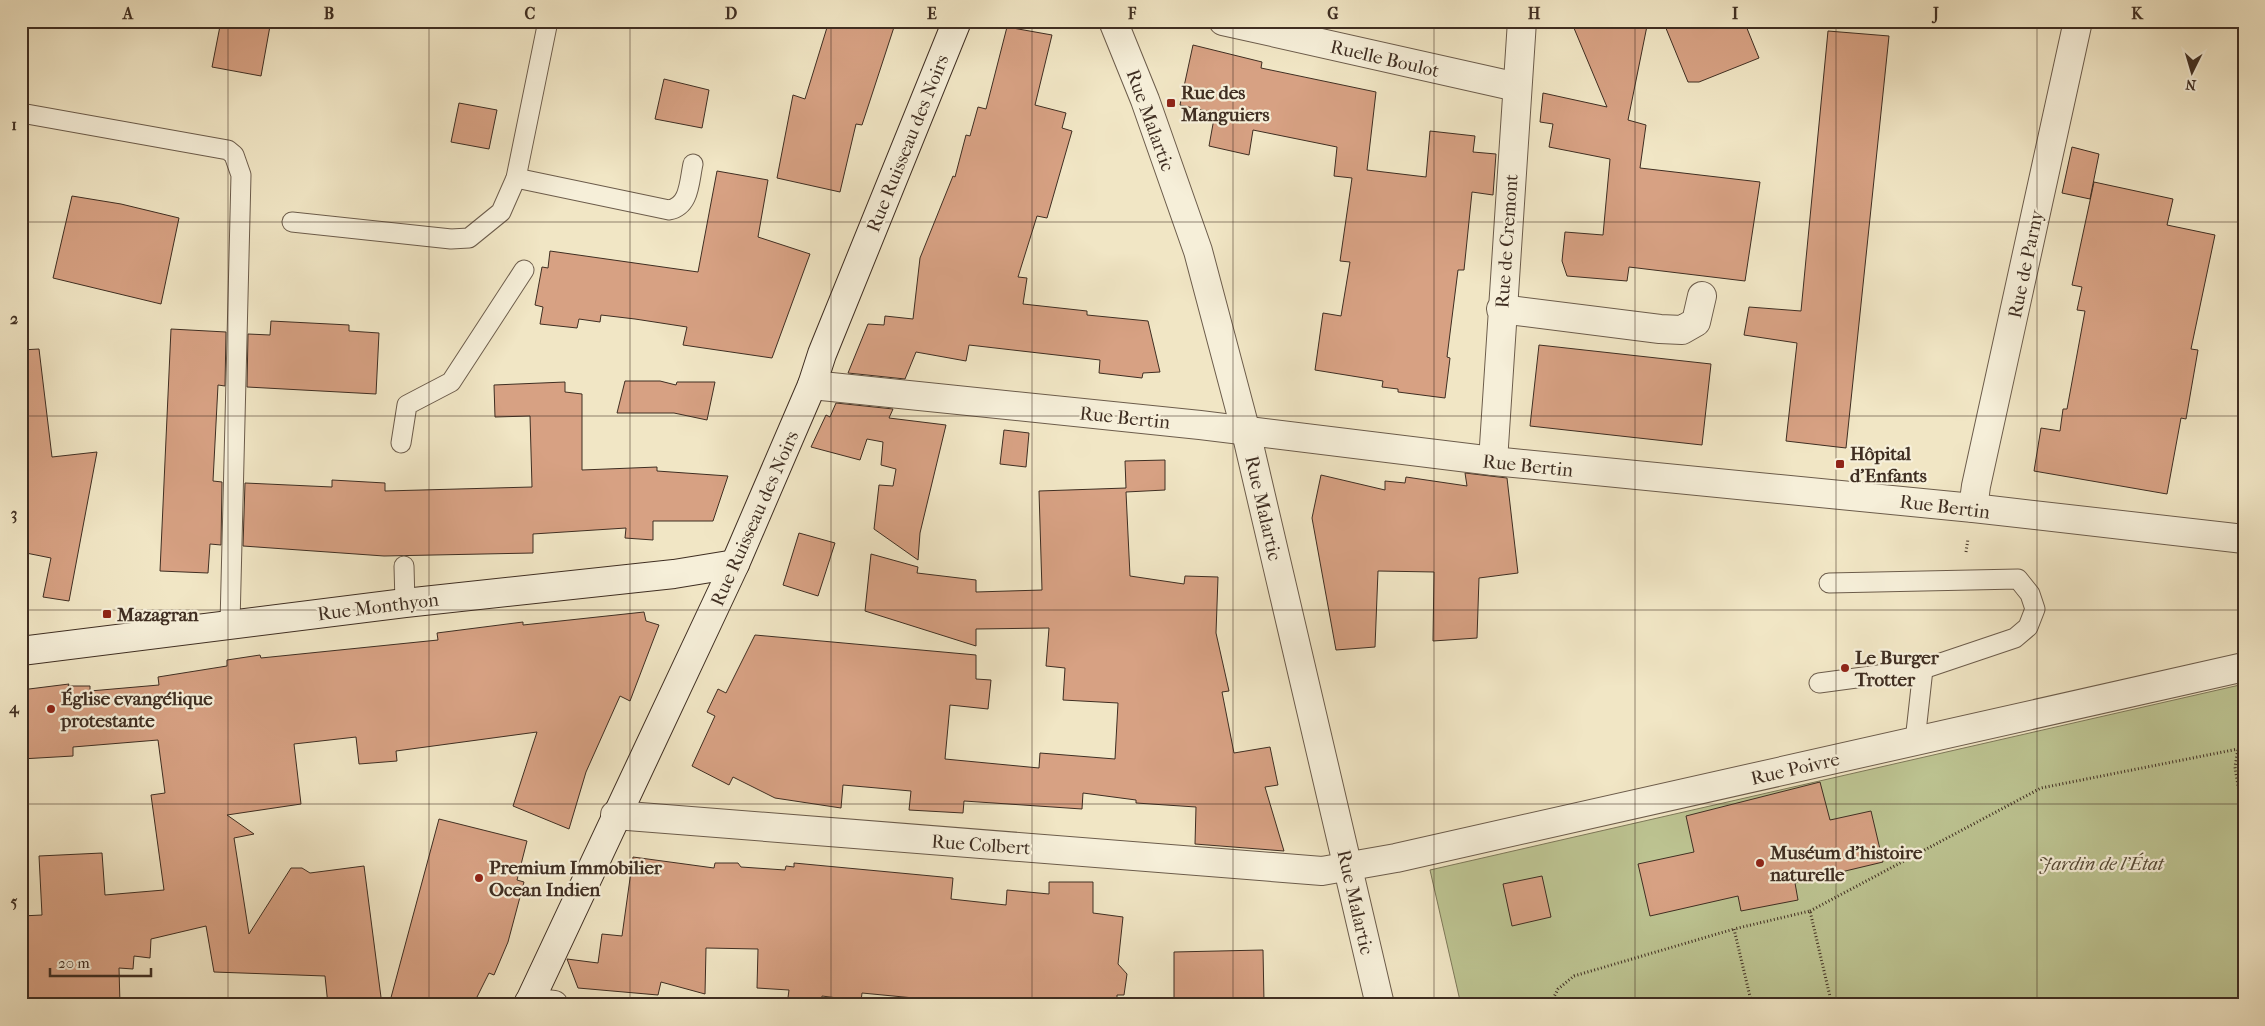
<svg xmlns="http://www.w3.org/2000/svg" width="2265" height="1026" font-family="'IM FELL French Canon',serif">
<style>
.green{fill:#bdc492;stroke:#7e795a}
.building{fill:#d7a183;stroke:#3f2e22}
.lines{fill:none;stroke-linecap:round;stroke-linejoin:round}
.service-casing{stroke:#6c5c4b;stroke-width:21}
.minor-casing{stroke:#6c5c4b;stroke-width:30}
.tertiary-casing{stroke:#6c5c4b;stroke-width:30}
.secondary-casing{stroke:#3f2e22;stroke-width:30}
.path{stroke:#3f2e22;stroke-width:3;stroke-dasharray:1 2.5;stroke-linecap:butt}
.service{stroke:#f6efd9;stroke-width:19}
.minor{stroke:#f6efd9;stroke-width:28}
.tertiary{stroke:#f6efd9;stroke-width:28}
.secondary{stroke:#f6efd9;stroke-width:28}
.grid{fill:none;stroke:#3f2e22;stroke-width:1;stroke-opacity:0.55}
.poi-dot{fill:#8f2418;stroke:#f6efd9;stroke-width:2}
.labels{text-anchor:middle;stroke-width:4.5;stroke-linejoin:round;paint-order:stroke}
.street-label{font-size:19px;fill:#3f2e22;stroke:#f6efd9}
.poi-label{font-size:19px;font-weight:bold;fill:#3f2e22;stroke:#f6efd9;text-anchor:start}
.park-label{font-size:19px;font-style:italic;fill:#584c38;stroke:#f6efd9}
.neatline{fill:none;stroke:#3f2e22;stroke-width:2}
.grid-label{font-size:16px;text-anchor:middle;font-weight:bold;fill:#3f2e22}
</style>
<rect width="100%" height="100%" fill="#f1e6c5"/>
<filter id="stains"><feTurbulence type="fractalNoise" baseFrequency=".004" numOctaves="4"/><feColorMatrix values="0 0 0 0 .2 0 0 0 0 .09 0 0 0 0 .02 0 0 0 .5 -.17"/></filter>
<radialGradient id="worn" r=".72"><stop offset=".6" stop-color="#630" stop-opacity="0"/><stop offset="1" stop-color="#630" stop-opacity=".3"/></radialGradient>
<path class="green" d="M2244,684V1005H1461L1430,870Z"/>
<g class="building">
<path d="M221,21H261L260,24L270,26L261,76L212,67Z"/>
<path d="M829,21H896L862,125L856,124L840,192L777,178L793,95L805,99Z"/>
<path d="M1571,21H1648L1628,120L1646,125L1640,168L1760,182L1745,281L1629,267L1627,281L1567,276L1562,261L1565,232L1603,235L1610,159L1549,147L1553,124L1540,122L1543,93L1607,107Z"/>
<path d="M1663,21H1744L1759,58L1699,82H1688Z"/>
<path d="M1007,27L1052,35L1035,105L1066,113L1062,128L1072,131L1047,218L1037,216L1018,277L1027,278L1023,304L1087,311V315L1148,321L1160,372L1143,373L1142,378L1099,373L1100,360L969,345L966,361L916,352L905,379L848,373L868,324L884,325L885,316L913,319L920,258L953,176L955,177L966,135L970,136L978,107L986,109Z"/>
<path d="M1828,31L1889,36L1846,448L1786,441L1797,343L1744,335L1749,307L1801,311Z"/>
<path d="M1193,45L1262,62L1261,68L1376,92L1367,170L1426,177L1430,131L1475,136L1473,152L1496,154L1493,195L1472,192L1464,270H1458L1447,357L1450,358L1445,398L1398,392V389L1382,387L1383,381L1315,370L1323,313L1341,316L1350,262L1340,261L1352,178L1334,176L1337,147L1253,130L1249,155L1209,146L1215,113L1180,105Z"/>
<path d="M664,79L709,90L702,128L655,119Z"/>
<path d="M459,103L497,110L489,149L451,142Z"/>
<path d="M2072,147L2099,154L2090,199L2062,193Z"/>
<path d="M717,171L768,180L758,237L810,254L772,358L683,345L687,327L635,319L601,315L600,322L579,319L577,328L540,324L543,307L535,305L542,267L548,268L550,251L698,272Z"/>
<path d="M2094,182L2173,199L2167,225L2215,235L2191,349L2198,350L2186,419L2181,418L2167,494L2034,471L2041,428L2060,431L2063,409H2067L2085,311L2077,310L2082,287L2072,285Z"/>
<path d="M72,196L121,204L179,218L161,304L53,278Z"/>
<path d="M271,321L349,325V331L379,333L376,394L247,387L248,334L270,335Z"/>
<path d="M171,329L226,332L225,386L218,385L213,481L222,482L221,545L210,544L208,573L160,571Z"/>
<path d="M1539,345L1711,364L1702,445L1530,426Z"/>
<path d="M39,349L52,457L97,452L69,601L43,597L51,558L21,552V350Z"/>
<path d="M625,381H660L676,385L677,382H715L707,420L674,413H617Z"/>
<path d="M565,382V392L582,394V470L657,467V471L728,476L713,521H653V540L625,538L626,528L533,534V553L384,556L243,546L245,483L332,487V480L385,483V491L532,487L530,416L495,417L494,385Z"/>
<path d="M836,403L893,409L889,418L946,425L920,533L918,560L874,529L879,485L893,486L896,469L881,465L883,442L867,439L860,460L811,447L826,415L830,417Z"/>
<path d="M1004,430L1029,433L1026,467L1000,464Z"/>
<path d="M1165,460V490L1126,492L1130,576L1184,584L1185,576L1218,577L1216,633L1229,691L1222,692L1234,753L1270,747L1278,785L1265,787L1284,851L1195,844L1196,807L1136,803V800L1083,793L1082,809L964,801L963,813L909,810L911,791L843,785L841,808L775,798L733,777L729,785L692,766L715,716L707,712L718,689L726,693L755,635L976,655V679L991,680L988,709L950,705L945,759L1039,768L1040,753L1115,759L1118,703L1063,700L1065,668L1046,666L1049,628L976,629V646L865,611L871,554L918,567L917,573L976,580V592L1042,590L1039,491L1126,488L1125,461Z"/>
<path d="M1465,473L1507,478L1518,573L1479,578L1477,638L1433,641L1434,572L1378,571L1375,647L1336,650L1312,518L1321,475L1385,490V481L1405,483L1406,477L1467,486Z"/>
<path d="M799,533L835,543L818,596L783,585Z"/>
<path d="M644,612L646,621L659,625L630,701L620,696L586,772L569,829L513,806L537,732L396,751L397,761L359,764L356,737L294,744L301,804L227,815L254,834L234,838L249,934L291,868H302L310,873L364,866L382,1005H328L325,976L214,972L206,926L151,939L150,958L134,956L133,969L119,968L120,1005H21V916L42,915L39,856L102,853L105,895L164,890L151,795L165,793L158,740L73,747V756L21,759V690L69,684L68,686H90V691L159,685L158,677L227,666V660L260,655L261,658L438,640L437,633L523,622V625Z"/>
<path d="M1820,782L1830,820L1871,811L1883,862L1795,883L1798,900L1741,911L1738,896L1650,916L1638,864L1694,852L1686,816Z"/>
<path d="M439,819L527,841L517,880L524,882L508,942L494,975L489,973L473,1005H389Z"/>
<path d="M633,857L714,868L715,863H738L741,867L785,870L786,866L794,867V863L953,878L951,899L1006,905L1007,890L1049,894V882H1093V913L1123,917L1118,964L1127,974L1124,995H1117V1005H913L914,998L862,993L861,1001L822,996L821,1005H787L789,990L757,988L758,949L706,948L705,994L661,982L658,995L578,988L567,959L598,963L602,934L622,936Z"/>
<path d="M1542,876L1551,917L1512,926L1503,884Z"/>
<path d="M1263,950L1264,1002L1174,1003V952Z"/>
</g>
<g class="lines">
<defs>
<g id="service">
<path d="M21,113L228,150L234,155L241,175L230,624"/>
<path d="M516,178L669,210C690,206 689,182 693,164"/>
<path d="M292,222L451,239L469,238L501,212L516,178L548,21"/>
<path d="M401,443L407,405L451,382L524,270"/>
<path d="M404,566L405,603"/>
<path d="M1819,683L1923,669L2015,638L2028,627L2035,609L2030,594L2018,579L1829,583"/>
<path d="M1915,741L1923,669"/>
</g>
<g id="minor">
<path d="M1223,21L1517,87"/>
<path d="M1501,309L1660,329L1682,330L1696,322L1702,296"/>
<path d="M812,385L1200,425L1493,461L1973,508L2244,539"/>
<path d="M1493,461L1522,21"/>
<path d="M1973,508L1976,486L2078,21"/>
<path d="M615,815L1322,871L1396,858L2244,667"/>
<path d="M529,1002L554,1005"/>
</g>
<path id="tertiary" d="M1113,21L1145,100L1198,251L1246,432L1380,1005"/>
<g id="secondary">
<path d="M21,651L405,603L674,574L735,564"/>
<path d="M528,1005L735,564L812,385L822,354L957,21"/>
</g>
</defs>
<use href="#service" class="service-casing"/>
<use href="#minor" class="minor-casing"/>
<use href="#tertiary" class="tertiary-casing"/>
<use href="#secondary" class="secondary-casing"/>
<g class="path">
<path d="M1966,552L1968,539"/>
<path d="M2244,748L2238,749L2235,767L2244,823"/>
<path d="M1810,911L2041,788L2238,749"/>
<path d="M1550,1005L1558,989L1574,976L1734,929"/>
<path d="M1752,1005L1734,929L1810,911L1832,1005"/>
</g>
<use href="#service" class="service"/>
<use href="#minor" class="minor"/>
<use href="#tertiary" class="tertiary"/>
<use href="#secondary" class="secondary"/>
</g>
<path class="grid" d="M228,21V1005M429,21V1005M630,21V1005M831,21V1005M1032,21V1005M1233,21V1005M1434,21V1005M1635,21V1005M1836,21V1005M2037,21V1005M21,222H2244M21,416H2244M21,610H2244M21,804H2244"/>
<g class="poi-dot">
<rect x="1166" y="98" width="10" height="10" rx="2.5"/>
<rect x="1835" y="459" width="10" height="10" rx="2.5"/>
<rect x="102" y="609" width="10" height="10" rx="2.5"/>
<circle cx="1845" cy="668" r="5"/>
<circle cx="51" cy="709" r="5"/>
<circle cx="1760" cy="863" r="5"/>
<circle cx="479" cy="878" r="5"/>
</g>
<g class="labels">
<g class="street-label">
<text transform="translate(1385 58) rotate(13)" y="7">Ruelle Boulot</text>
<text transform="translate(1151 120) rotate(70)" y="7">Rue Malartic</text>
<text transform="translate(907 143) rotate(-68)" y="7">Rue Ruisseau des Noirs</text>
<text transform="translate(1506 241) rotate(-86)" y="7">Rue de Cremont</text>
<text transform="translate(2025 264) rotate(-78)" y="7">Rue de Parny</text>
<text transform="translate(1125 417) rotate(6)" y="7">Rue Bertin</text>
<text transform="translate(1528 465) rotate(6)" y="7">Rue Bertin</text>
<text transform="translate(1945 506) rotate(7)" y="7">Rue Bertin</text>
<text transform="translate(1264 508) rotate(77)" y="7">Rue Malartic</text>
<text transform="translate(754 518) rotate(-66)" y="7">Rue Ruisseau des Noirs</text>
<text transform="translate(378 606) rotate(-7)" y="7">Rue Monthyon</text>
<text transform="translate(1795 768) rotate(-13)" y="7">Rue Poivre</text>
<text transform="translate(981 844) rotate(4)" y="7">Rue Colbert</text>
<text transform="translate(1356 902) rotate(77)" y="7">Rue Malartic</text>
</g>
<g class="poi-label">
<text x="1181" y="99">Rue des<tspan x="1181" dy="22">Manguiers</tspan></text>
<text x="1850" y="460">Hôpital<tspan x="1850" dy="22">d'Enfants</tspan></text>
<text x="117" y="621">Mazagran</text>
<text x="1855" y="664">Le Burger<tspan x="1855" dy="22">Trotter</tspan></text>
<text x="61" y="705">Église evangélique<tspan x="61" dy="22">protestante</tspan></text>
<text x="1770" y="859">Muséum d'histoire<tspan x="1770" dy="22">naturelle</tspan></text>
<text x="489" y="874">Premium Immobilier<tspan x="489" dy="22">Ocean Indien</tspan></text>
</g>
<g class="park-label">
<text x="2101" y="870">Jardin de l'État</text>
</g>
</g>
<rect width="2265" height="1026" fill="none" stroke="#f1e6c5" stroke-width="55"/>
<g transform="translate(2192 72) rotate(185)" stroke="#f6efd9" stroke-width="4" paint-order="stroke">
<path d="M0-4L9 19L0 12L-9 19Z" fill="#3f2e22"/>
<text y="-8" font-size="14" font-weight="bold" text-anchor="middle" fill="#3f2e22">N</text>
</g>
<path d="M50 968v8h101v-8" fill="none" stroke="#3f2e22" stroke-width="2.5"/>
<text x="58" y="968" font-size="15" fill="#3f2e22" stroke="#f6efd9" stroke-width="4" paint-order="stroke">20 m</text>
<rect x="28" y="28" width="2210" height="970" class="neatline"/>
<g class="grid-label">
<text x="128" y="19">A</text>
<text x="329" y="19">B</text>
<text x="530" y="19">C</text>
<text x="731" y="19">D</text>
<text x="932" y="19">E</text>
<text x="1132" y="19">F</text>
<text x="1333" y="19">G</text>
<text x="1534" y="19">H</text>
<text x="1735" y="19">I</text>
<text x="1936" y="19">J</text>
<text x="2137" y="19">K</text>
<text x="14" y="130">1</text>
<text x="14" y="324">2</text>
<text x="14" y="519">3</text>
<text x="14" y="713">4</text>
<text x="14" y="907">5</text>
</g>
<rect width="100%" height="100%" filter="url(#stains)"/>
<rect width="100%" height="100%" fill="url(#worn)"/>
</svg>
